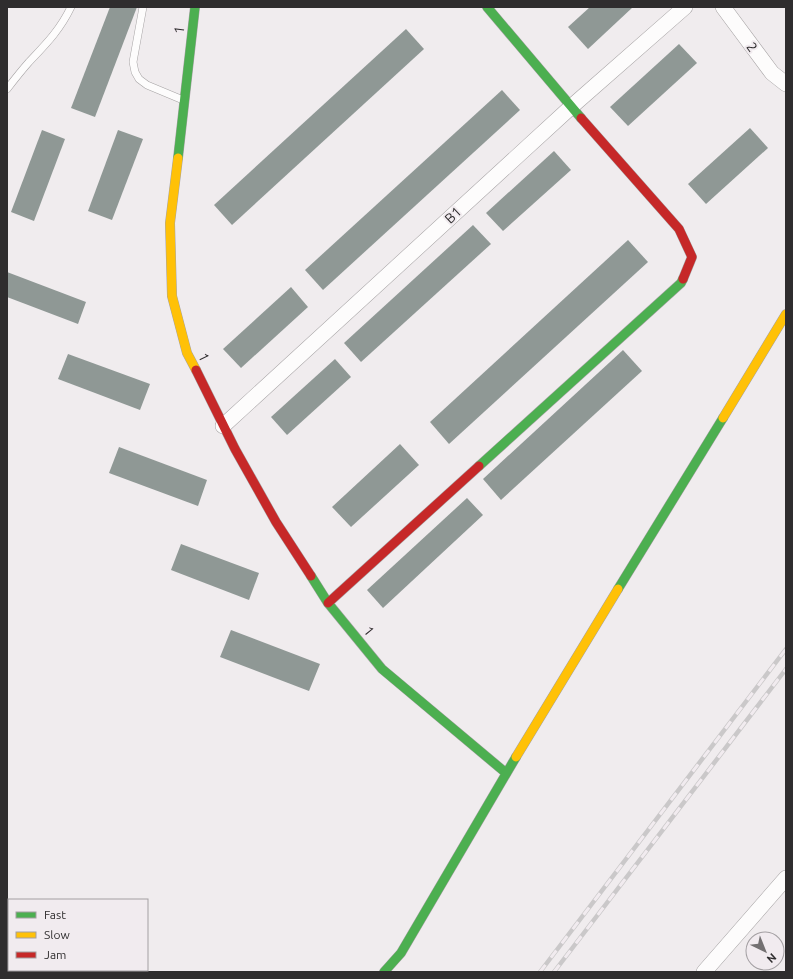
<svg xmlns="http://www.w3.org/2000/svg" width="793" height="979" font-family="Ubuntu,sans-serif">
<style>
.building{fill:#8f9895}
.lines{fill:none;stroke-linecap:round;stroke-linejoin:round}
.lane-casing{stroke:#a5a2a3;stroke-width:8}
.street-casing{stroke:#a5a2a3;stroke-width:16}
.fast-casing{stroke:#a5a2a3;stroke-width:10}
.slow-casing{stroke:#a5a2a3;stroke-width:10}
.jam-casing{stroke:#a5a2a3;stroke-width:10}
.lane{stroke:#fdfcfc;stroke-width:7}
.street{stroke:#fdfcfc;stroke-width:15}
.fast{stroke:#4caf50;stroke-width:9}
.slow{stroke:#ffc107;stroke-width:9}
.jam{stroke:#c62828;stroke-width:9}
.rail-casing{stroke:#cac8c9;stroke-width:4.5}
.rail{stroke:#f1ebef;stroke-width:3;stroke-dasharray:9;stroke-linecap:butt}
.labels{text-anchor:middle;stroke-width:4;stroke-linejoin:round;paint-order:stroke}
.street-label{font-size:14px;fill:#2f2d2e;stroke:#f1ebef}
</style>
<rect width="100%" height="100%" fill="#f0ecee"/>
<g class="building">
<path d="M110,7H137L95,117L71,108Z"/>
<path d="M590,7H633L588,49L568,27Z"/>
<path d="M406,29L424,49L232,225L214,205Z"/>
<path d="M679,44L697,63L628,126L610,107Z"/>
<path d="M502,90L520,110L323,290L305,270Z"/>
<path d="M750,128L768,148L706,204L688,184Z"/>
<path d="M42,130L65,139L34,221L11,212Z"/>
<path d="M118,130L143,139L112,220L88,211Z"/>
<path d="M554,151L571,170L503,231L486,213Z"/>
<path d="M473,225L491,244L361,362L344,343Z"/>
<path d="M628,240L648,262L449,444L430,422Z"/>
<path d="M7,272L86,302L78,324L7,297Z"/>
<path d="M291,287L308,307L241,368L223,349Z"/>
<path d="M623,350L642,371L501,500L483,479Z"/>
<path d="M68,354L150,384L140,410L58,379Z"/>
<path d="M335,359L351,377L287,435L271,417Z"/>
<path d="M400,444L419,465L351,527L332,507Z"/>
<path d="M119,447L207,480L198,506L109,473Z"/>
<path d="M467,498L483,515L383,608L367,590Z"/>
<path d="M181,544L259,573L249,600L171,570Z"/>
<path d="M231,630L320,664L309,691L220,657Z"/>
</g>
<g class="lines">
<defs>
<g id="lane">
<path d="M143,7L133,62L135,72L139,79L147,85L183,100"/>
<path d="M7,89C14,80 21,71 29,62C46,44 60,30 71,7"/>
</g>
<g id="street">
<path d="M723,7L772,73L786,84"/>
<path d="M223,426L571,107L685,7"/>
<path d="M704,972L786,878"/>
</g>
<g id="fast">
<path d="M487,7L581,118"/>
<path d="M178,158L195,7"/>
<path d="M479,466L681,283L683,279"/>
<path d="M311,576L328,603L382,669L506,773"/>
<path d="M618,589L723,418"/>
<path d="M384,972L401,953L516,757"/>
</g>
<g id="slow">
<path d="M178,158L170,223L172,296L187,353L196,370"/>
<path d="M723,418L786,314"/>
<path d="M516,757L618,589"/>
</g>
<g id="jam">
<path d="M581,118L679,229L692,257L683,279"/>
<path d="M196,370L235,449L276,522L311,576"/>
<path d="M328,603L479,466"/>
</g>
</defs>
<use href="#lane" class="lane-casing"/>
<use href="#street" class="street-casing"/>
<use href="#fast" class="fast-casing"/>
<use href="#slow" class="slow-casing"/>
<use href="#jam" class="jam-casing"/>
<use href="#lane" class="lane"/>
<use href="#street" class="street"/>
<use href="#fast" class="fast"/>
<use href="#slow" class="slow"/>
<use href="#jam" class="jam"/>
<defs>
<g id="rail">
<path d="M540,972L786,649"/>
<path d="M554,972L786,669"/>
</g>
</defs>
<use href="#rail" class="rail-casing"/>
<use href="#rail" class="rail"/>
</g>
<g class="labels">
<g class="street-label">
<text transform="translate(179 30) rotate(-83)" y="5">1</text>
<text transform="translate(752 47) rotate(54)" y="5">2</text>
<text transform="translate(453 215) rotate(-43)" y="5">B1</text>
<text transform="translate(204 357) rotate(64)" y="5">1</text>
<text transform="translate(369 631) rotate(51)" y="5">1</text>
</g>
</g>
<rect width="793" height="979" fill="none" stroke="#2f2d2e" stroke-width="16"/>
<rect x="8" y="899" width="140" height="72" fill="#f1ebef" stroke="#a39fa2"/>
<rect x="16" y="912" width="20" height="6" fill="#4caf50" stroke="#a39fa2"/>
<text x="44" y="919" font-size="12" fill="#2f2d2e">Fast</text>
<rect x="16" y="932" width="20" height="6" fill="#ffc107" stroke="#a39fa2"/>
<text x="44" y="939" font-size="12" fill="#2f2d2e">Slow</text>
<rect x="16" y="952" width="20" height="6" fill="#c62828" stroke="#a39fa2"/>
<text x="44" y="959" font-size="12" fill="#2f2d2e">Jam</text>
<g transform="translate(765 951) rotate(137)"><circle r="19" fill="#f1ebef" stroke="#a39fa2"/>
<path d="M0-3L7 15L0 10L-7 15Z" fill="#737071"/>
<text y="-6" font-size="11" font-weight="bold" text-anchor="middle" fill="#2f2d2e">N</text>
</g>
</svg>
